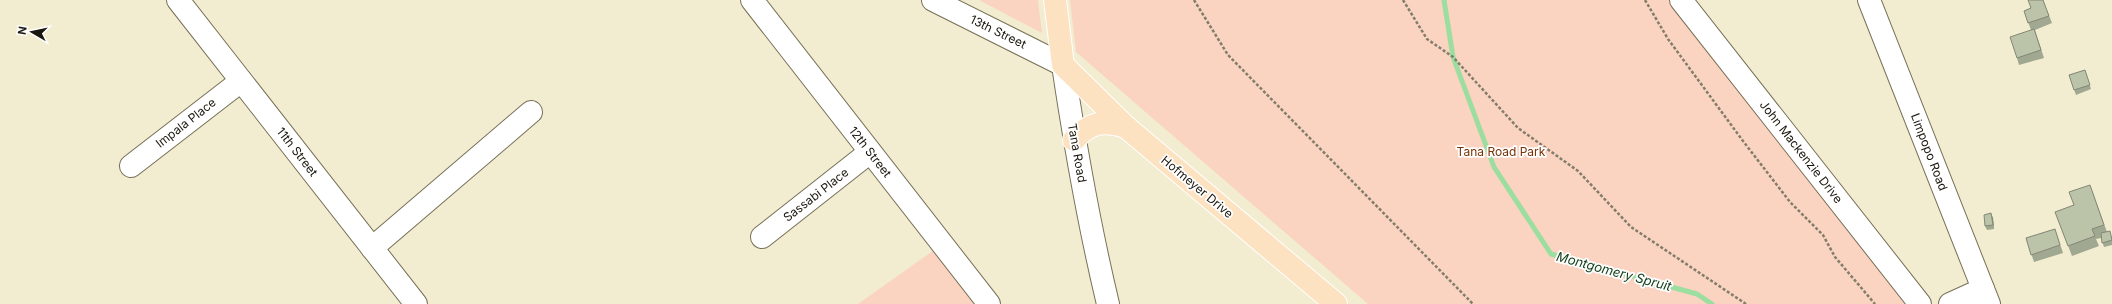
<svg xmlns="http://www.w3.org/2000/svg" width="2112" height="304" font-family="Inter,sans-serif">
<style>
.green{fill:#fbd3c1}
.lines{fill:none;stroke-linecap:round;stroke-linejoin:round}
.stream{stroke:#9cdda0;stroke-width:5}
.minor-casing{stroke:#767058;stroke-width:24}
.major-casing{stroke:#fff;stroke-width:24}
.path{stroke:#817d6b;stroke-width:2.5;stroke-dasharray:3 2;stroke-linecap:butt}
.minor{stroke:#fff;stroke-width:22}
.major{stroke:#fde2c1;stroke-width:22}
.wall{fill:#a1a891}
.shaded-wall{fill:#838876}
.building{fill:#bbc3a9;stroke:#838876}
.labels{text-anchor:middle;stroke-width:3.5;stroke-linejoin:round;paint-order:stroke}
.street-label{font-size:12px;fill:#1a170e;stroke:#fff}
.park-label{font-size:12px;fill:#773205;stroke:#fff}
.water-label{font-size:13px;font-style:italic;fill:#12401a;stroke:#fff}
</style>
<rect width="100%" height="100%" fill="#f2ecd0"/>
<g class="green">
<path d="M979,0H1038L1042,33Z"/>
<path d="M1070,0H1690L1932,304H1368L1076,52Z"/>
<path d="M937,248L975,304H858Z"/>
</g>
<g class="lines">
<path class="stream" d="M1444,0L1453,57L1494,167L1551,254L1697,294L1712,304"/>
<defs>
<g id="minor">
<path d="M178,0L416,304"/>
<path d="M752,0L989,304"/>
<path d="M933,0L1063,65C1075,145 1089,225 1108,304"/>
<path d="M1681,0L1920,304"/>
<path d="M1869,0L1989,304"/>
<path d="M131,166L241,81"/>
<path d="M762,237L870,152"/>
<path d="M372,248L531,112"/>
<path d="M1950,304L1983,289"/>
</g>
<g id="major">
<path d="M1055,0L1063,65L1126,127L1336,304"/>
<path d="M1074,140C1090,122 1103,120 1126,127"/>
</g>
</defs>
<use href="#minor" class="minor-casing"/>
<use href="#major" class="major-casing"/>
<g class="path">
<path d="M1194,0L1228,55L1473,304"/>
<path d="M1403,0L1427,39L1453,57L1518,128L1578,171L1631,227L1746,304"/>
<path d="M1645,0L1668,39L1743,141L1790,202L1823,235L1835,257L1875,304"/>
</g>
<use href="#minor" class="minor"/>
<use href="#major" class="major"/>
</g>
<g class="wall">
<path d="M2043,0L2052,23L2035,30L2044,58L2019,65L2017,58L2031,30L2024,11L2031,8Z"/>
<path d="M2085,70L2091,89L2076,95L2069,75Z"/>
<path d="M2090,185L2107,232H2110L2112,238V245L2104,247L2101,238L2096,239L2099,246L2072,256L2055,212L2074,205Z"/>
<path d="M1993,218L1994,229L1987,230L1985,226Z"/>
<path d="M2055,229L2063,253L2034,262L2026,238Z"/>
</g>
<path class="shaded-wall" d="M1991,213L1993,218L1994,229L1993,225Z"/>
<g class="building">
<path d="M2028,0H2043L2049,16L2028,23L2024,11L2031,8Z"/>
<path d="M2034,29L2041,50L2017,58L2010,37Z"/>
<path d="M2085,70L2090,85L2074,90L2069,75Z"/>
<path d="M2090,185L2104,225L2092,229L2095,236L2068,246L2055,212L2074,205L2069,192Z"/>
<path d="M1991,213L1993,225L1985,226L1984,215Z"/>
<path d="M2055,229L2060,245L2031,255L2026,238Z"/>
<path d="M2110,231L2112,240L2102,243L2101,233Z"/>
</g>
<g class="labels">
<g class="street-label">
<text transform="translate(998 32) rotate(26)" y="4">13th Street</text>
<text transform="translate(186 123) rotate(-38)" y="4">Impala Place</text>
<text transform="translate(297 152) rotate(52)" y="4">11th Street</text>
<text transform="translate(870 152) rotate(52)" y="4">12th Street</text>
<text transform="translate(1801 152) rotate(52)" y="4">John Mackenzie Drive</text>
<text transform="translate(1929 152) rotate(69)" y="4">Limpopo Road</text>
<text transform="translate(1077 153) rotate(80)" y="4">Tana Road</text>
<text transform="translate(1197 187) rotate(40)" y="4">Hofmeyer Drive</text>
<text transform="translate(816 195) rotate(-38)" y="4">Sassabi Place</text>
</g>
<g class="park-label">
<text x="1501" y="156">Tana Road Park</text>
</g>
<g class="water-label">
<text transform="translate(1614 271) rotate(15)" y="5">Montgomery Spruit</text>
</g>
</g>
<g transform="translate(32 32) rotate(279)" stroke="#ffffff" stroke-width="3" paint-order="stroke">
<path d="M0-3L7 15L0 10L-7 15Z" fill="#1a170e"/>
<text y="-6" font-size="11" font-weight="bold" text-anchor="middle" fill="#1a170e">N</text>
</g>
</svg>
